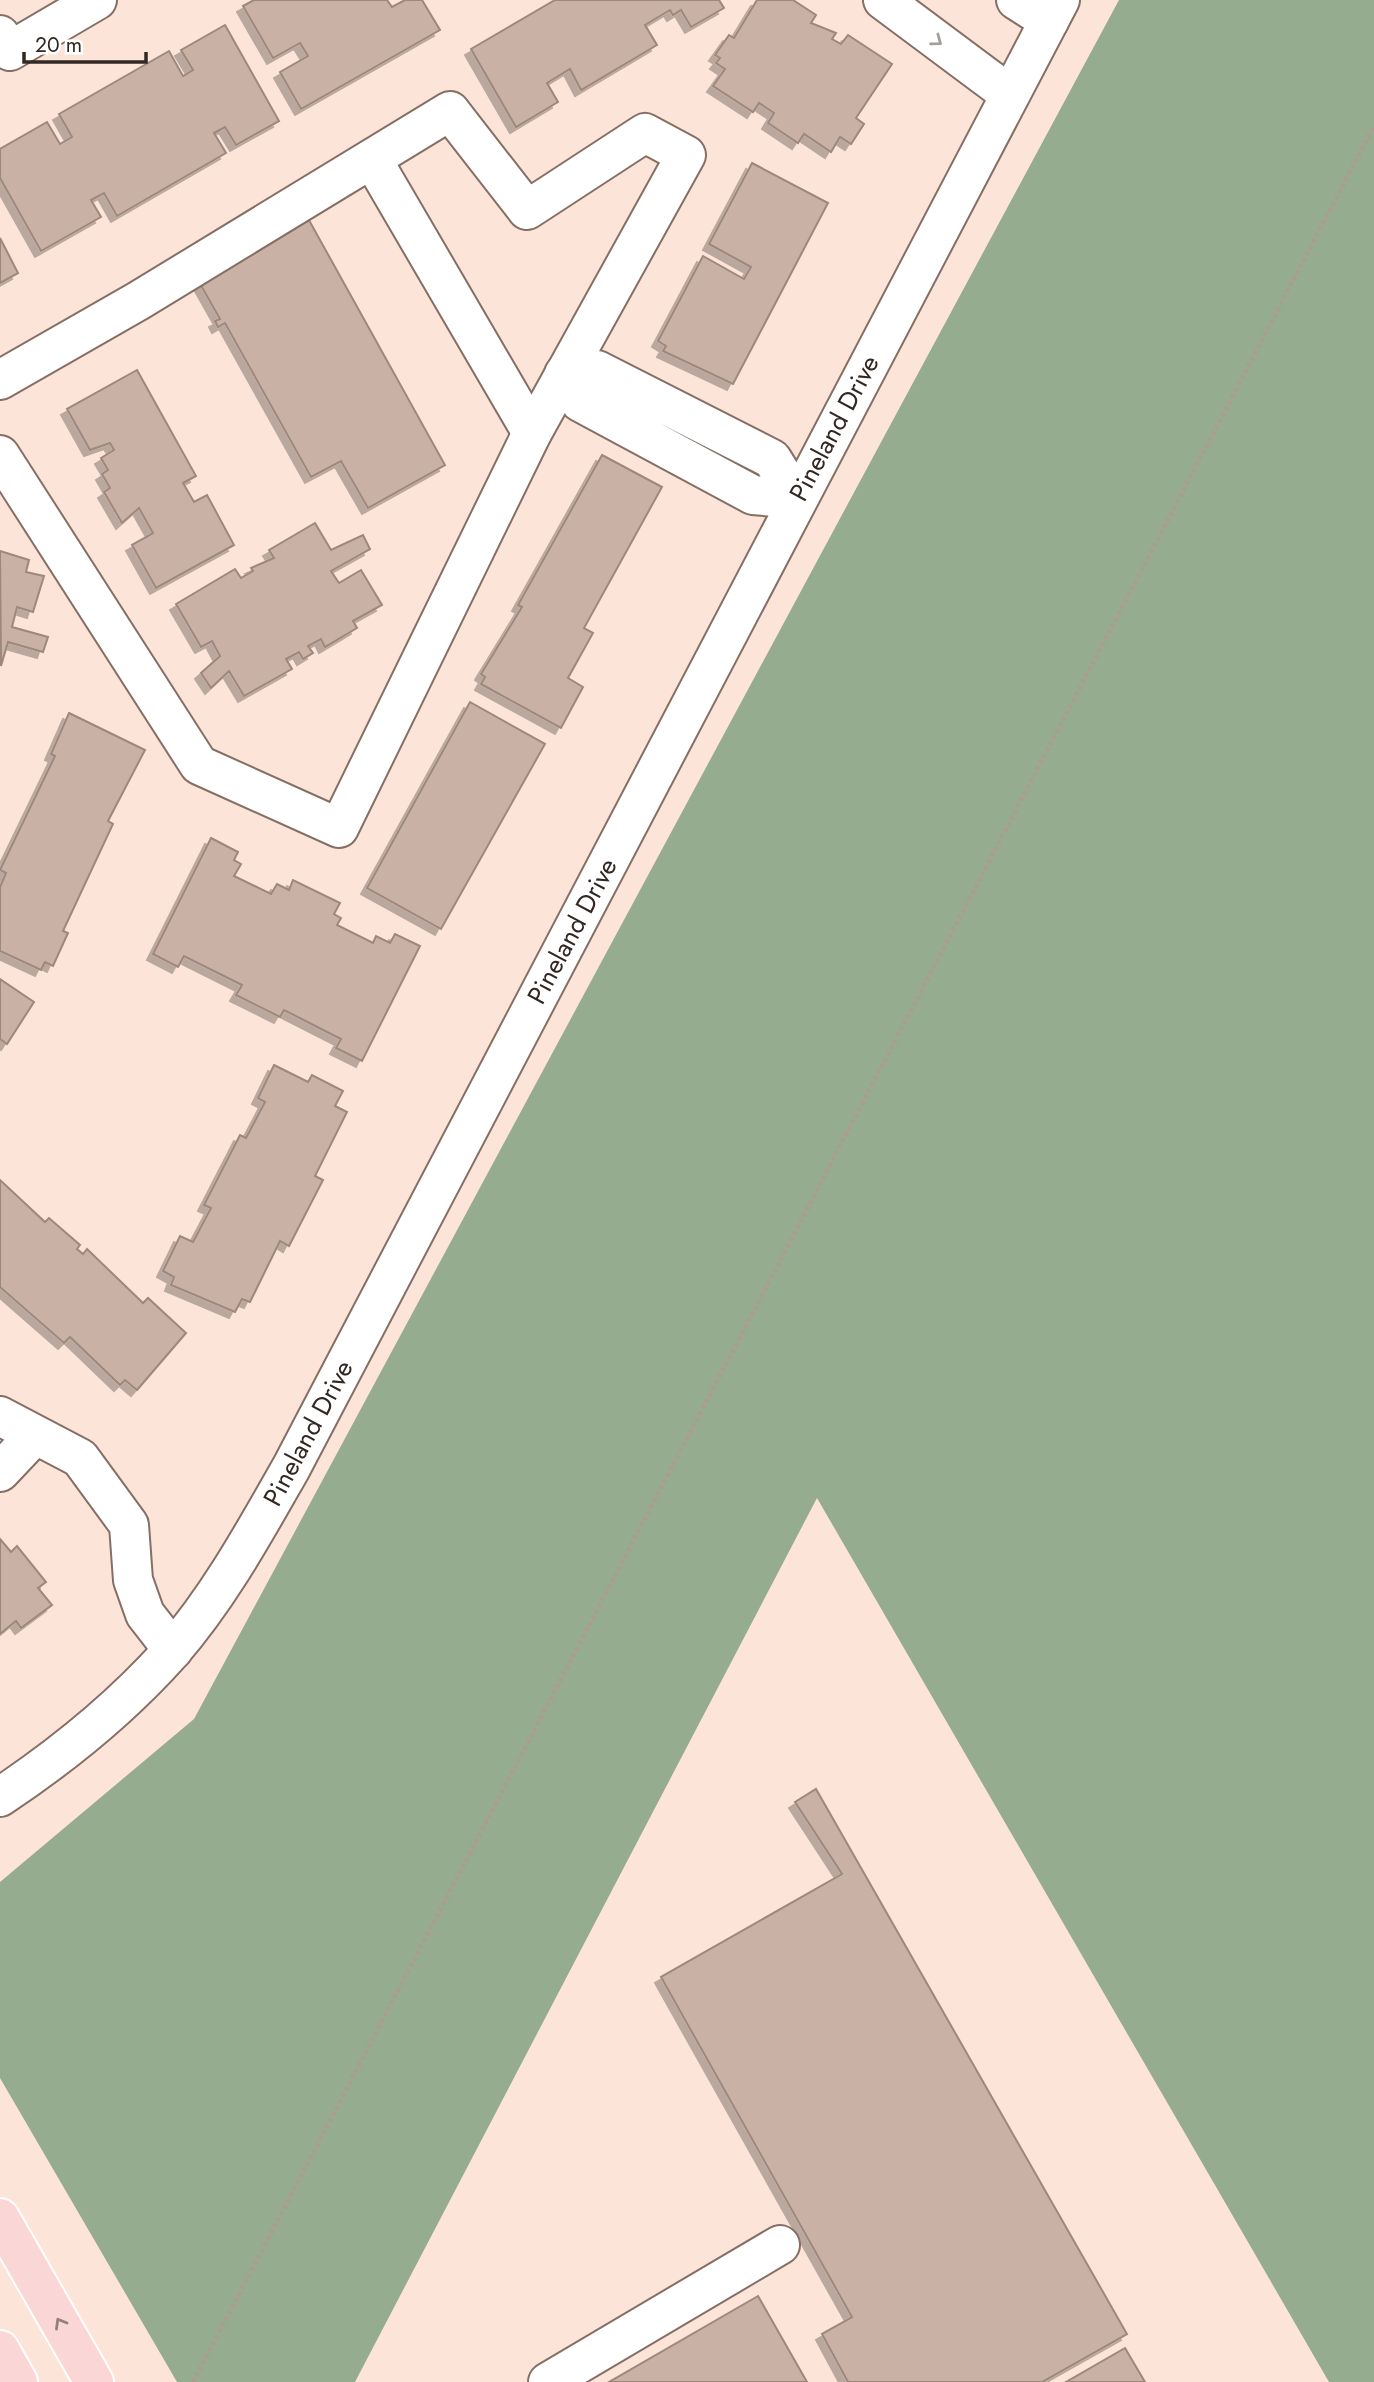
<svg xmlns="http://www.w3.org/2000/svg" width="1374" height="2382" font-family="Jost,sans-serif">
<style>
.forest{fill:#96ac8e}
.building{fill:#c9b1a6;stroke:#9e877c;stroke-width:2;filter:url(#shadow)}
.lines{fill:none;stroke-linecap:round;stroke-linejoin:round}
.minor-casing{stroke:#856f65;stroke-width:42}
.major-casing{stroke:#fff;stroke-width:42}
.path{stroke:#ad9a91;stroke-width:4.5;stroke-dasharray:3.5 3.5;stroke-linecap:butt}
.minor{stroke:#fff;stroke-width:38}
.major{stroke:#fad7d6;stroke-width:38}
.oneway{stroke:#a29e9c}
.oneway2{stroke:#96807c}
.labels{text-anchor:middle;stroke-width:5;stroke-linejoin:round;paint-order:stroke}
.street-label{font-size:26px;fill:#312823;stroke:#fff}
</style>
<defs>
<filter id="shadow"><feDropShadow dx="-6" dy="6" stdDeviation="0" flood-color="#0004"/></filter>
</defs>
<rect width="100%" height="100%" fill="#fde4d8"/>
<path class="forest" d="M1119,0H1374V2382H1329L817,1498L355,2382H177L0,2078V1882L194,1719Z"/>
<g class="building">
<path d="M254,0H387L392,7L405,0H422L440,30L301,109L280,72L308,56L300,43L273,58L243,6Z"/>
<path d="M555,0H719L724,8L691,27L681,10L673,15L670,10L645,25L657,45L581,90L570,69L547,83L558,102L516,127L471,49Z"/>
<path d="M757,0H793L816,15L811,23L836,33L832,39L841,44L848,35L892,64L856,118L864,124L851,144L840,137L831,152L804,134L798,143L768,123L774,113L759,103L753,112L713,86L725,69L716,63L720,58L715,55L729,35L734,38Z"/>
<path d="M225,25L279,121L236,145L225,127L214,133L226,153L117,216L104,193L91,200L101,217L41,251L0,178V149L47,122L60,144L72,137L59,114L169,51L183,76L193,70L181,50Z"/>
<path d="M752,163L828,203L733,384L663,351L666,346L658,341L703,256L744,279L751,267L709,244Z"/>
<path d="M305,213L445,465L368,508L341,461L311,477L225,323L218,327L215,321L220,319L195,275Z"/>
<path d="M0,238L18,273L0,283Z"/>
<path d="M137,370L196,476L183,483L194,502L207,495L234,545L156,588L132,545L153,533L139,508L122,523L104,492L110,488L102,474L108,470L101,458L114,450L110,443L90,450L67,409Z"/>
<path d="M602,455L662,487L584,628L593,633L568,678L583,687L561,728L481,684L485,677L481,674L522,607L518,605Z"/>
<path d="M315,523L331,550L363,535L370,549L331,571L339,583L361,570L382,605L353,621L357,628L325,647L321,639L308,646L313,653L303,659L299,652L286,659L292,669L244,696L229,671L211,688L201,673L220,656L212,641L201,647L176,604L235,569L241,578L253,571L251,568L274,558L269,550Z"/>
<path d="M0,551L29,560L26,572L44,576L33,612L17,607L12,627L48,637L43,652L8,642L1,666Z"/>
<path d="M470,702L545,744L441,929L367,888Z"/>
<path d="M69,713L145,750L108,821L113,824L63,931L68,933L53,966L45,962L41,970L0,951V887L6,873L0,870L55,756L51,754Z"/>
<path d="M211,838L238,852L234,860L241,864L234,876L271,894L277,884L289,890L293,880L340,903L334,914L341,918L337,925L373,943L376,936L390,943L395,934L420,946L362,1061L336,1048L341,1039L284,1010L280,1017L236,995L242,985L184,956L178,967L153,954Z"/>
<path d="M0,979L34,1002L7,1044L0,1039Z"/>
<path d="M274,1065L308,1082L312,1075L343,1091L335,1106L347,1112L315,1176L323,1180L289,1246L280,1241L250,1302L242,1299L235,1312L171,1285L174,1277L163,1271L180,1236L193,1242L211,1208L204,1205L240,1135L246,1138L265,1102L258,1098Z"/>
<path d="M0,1180L45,1222L49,1218L80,1245L77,1249L83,1254L87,1249L143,1303L148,1298L186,1333L137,1390L125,1380L120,1385L70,1337L64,1343L0,1287Z"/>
<path d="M0,1539L11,1552L17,1546L46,1582L38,1588L52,1605L21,1628L16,1621L0,1634Z"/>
<path d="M816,1789L1127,2334L1042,2382H848L822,2334L852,2317L661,1977L842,1874L795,1802Z"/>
<path d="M758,2296L807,2382H609Z"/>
<path d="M1125,2348L1145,2382H1066Z"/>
</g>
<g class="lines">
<defs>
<g id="minor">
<path d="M883,0L1009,94"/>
<path d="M1016,0L1049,21"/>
<path d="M0,35L10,51L97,0"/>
<path d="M372,159L532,433"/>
<path d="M597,370L772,459L797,499L753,495L580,402L564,374Z"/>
<path d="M0,380L138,301L450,111L527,210L645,133L686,155L532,433L339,828L199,765L0,455"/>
<path d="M0,1416L80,1458L129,1525L133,1580L145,1614L173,1650"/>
<path d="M0,1472L35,1435"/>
<path d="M0,1797C63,1755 121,1708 171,1652C219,1597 255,1531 291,1468L1060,0"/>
<path d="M548,2382L780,2245"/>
</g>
<g id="major">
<path d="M0,2218L94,2382"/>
<path d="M0,2350L18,2382"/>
</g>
</defs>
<use href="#minor" class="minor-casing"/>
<use href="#major" class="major-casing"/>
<path class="path" d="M193,2382L1374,126"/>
<use href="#minor" class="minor"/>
<use href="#major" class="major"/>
</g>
<defs><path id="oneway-chevron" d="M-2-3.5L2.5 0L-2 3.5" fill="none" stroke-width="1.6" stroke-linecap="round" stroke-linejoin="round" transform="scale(1.75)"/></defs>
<use class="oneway" href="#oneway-chevron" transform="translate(937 41) rotate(37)"/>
<use class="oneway2" href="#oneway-chevron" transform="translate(60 2323) rotate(-120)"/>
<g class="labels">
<g class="street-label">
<text transform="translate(834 428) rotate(-62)" y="9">Pineland Drive</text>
<text transform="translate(572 931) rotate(-62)" y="9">Pineland Drive</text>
<text transform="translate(308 1433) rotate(-62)" y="9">Pineland Drive</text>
</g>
</g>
<path d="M24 52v10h122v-10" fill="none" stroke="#312823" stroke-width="3.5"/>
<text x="35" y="52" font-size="21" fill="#312823" stroke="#ffffff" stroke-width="5" paint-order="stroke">20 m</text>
</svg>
